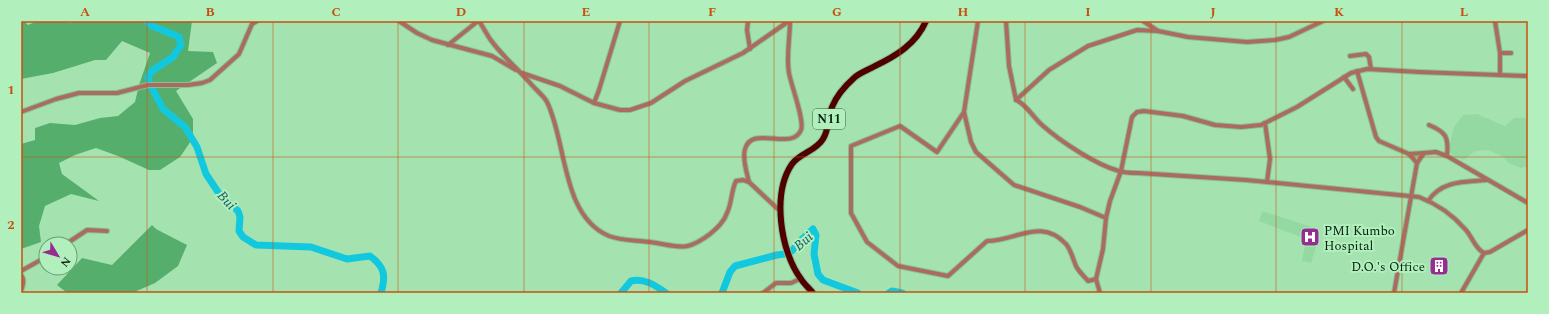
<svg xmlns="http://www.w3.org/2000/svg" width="1549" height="314" font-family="Spectral,serif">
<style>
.built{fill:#94d9a2}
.forest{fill:#56ae6c}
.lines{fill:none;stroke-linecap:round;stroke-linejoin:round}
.river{stroke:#12c8df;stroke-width:7}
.minor-casing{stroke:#88c093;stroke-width:6}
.highway-casing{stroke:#88c093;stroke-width:8}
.minor{stroke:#ac6b60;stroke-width:4}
.highway{stroke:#510000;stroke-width:6}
.grid{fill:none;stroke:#c6500c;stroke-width:1;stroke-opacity:0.55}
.labels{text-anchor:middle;stroke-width:4;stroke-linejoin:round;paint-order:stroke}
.shield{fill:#b1f0bd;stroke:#3a5e42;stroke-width:1}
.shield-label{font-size:12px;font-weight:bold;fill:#07200e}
.poi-label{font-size:13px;fill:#07200e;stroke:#b1f0bd;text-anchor:start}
.water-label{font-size:14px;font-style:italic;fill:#1a5963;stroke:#b1f0bd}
.neatline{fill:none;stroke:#c6500c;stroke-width:1.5}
.grid-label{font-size:13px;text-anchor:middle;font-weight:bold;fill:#c6500c}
</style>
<rect width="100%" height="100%" fill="#a4e3b0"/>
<g class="built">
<path d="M1477,114L1505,126L1514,118H1528V166L1521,168L1509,163L1502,156L1488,150L1475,151L1464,160L1453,156L1450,152L1449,148L1454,127L1463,115Z"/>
<path d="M1262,211L1318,229V240L1311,263L1302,261L1306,239L1259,221Z"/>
</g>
<g class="forest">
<path d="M21,21H24L28,25C40,19 57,20 71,23L74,21H192L188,51L213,52L217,63L176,91L193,119V138L180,157L160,170H149L118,156L96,148L75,155L59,163L62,174L99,201L71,194L45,206L39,226L41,242L21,249V144L35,140V128L50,123L75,125L100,118L118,116L135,102L139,85L150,53L122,41L106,60H95L53,73L21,79Z"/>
<path d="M152,225L156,229L187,245L178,266L155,283L132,293H66V292L57,285L82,258L112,265Z"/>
</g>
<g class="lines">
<g class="river">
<path d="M146,21L152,26L179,37L181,45L173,57L152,71L148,77L150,84L163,109L185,127L197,147L206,174L218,192L238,211L240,217L239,231L243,237L256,245L311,247L347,259L370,256C385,267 386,276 381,293"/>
<path d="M621,293L631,281C644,278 655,285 666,293"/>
<path d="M722,293L730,272L735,266L777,255L785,254L792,251L798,243L813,229L816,235L814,254L818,274L823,280L858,293"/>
<path d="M889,293L892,291L902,293"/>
</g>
<defs>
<g id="minor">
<path d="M399,21L417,33L432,40L492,56L516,70"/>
<path d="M479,21C483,27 486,33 490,39C502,56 518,69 531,84C536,90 544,96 547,102C567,142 561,216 609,236C622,241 636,240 650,242C679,246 685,253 710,234C717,228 724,222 727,213C732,203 731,191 736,181L743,180L749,182L780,211"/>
<path d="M748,21L747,30L750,49"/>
<path d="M978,21L964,112L937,152L900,126L851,146V213L867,242L898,266L948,276L987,241C1016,241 1041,217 1066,244C1071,250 1073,259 1076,266C1079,272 1084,276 1088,281L1096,279L1103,249L1106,218L1110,201L1121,171L1132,117L1137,112L1144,111L1183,116L1215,125L1241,127L1261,125L1297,107L1351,73L1367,69L1419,72L1528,76"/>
<path d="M1006,21L1009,66L1016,100C1025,103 1034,118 1042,125C1060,141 1096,165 1119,171C1125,173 1132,173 1138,173L1246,180L1419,197C1437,204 1452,214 1465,229C1472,236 1475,249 1484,253L1490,252L1528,230"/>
<path d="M1143,21L1158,31"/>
<path d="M1495,21L1500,53"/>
<path d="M448,45L478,21"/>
<path d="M1350,56L1366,54L1369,57L1371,69"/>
<path d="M1357,71L1376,137L1379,141L1409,154L1424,153"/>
<path d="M522,73L560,86L594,103L620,110H630L651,103L685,81L743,53L789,21"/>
<path d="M1500,75V53H1511"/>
<path d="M1344,77L1353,89"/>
<path d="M1016,100L1049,70L1088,46L1137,30L1158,31L1188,37L1247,42L1275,40L1289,37L1323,21"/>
<path d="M594,103L599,90L620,21"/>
<path d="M21,112L56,99L79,93H117L148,85H188L202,83L210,80L239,54L252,24L257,21"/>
<path d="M964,112L971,142L976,152L1014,185L1080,207L1106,218"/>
<path d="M1265,123L1270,159L1267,182"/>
<path d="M1429,125C1446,132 1449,137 1447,156"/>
<path d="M1409,154L1417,163"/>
<path d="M749,182C747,173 742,159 745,149C752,124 792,152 801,130C805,121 791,85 789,73C786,57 790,38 790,21"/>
<path d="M1428,201C1442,180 1465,182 1487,180"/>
<path d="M66,244L87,230L107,231"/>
<path d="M21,271L46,257"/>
<path d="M21,275C25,280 23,285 21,291"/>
<path d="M1096,279L1100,293"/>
<path d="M763,293L776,283H791L800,279"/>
<path d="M1394,293L1417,163L1424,153L1436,152L1447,156L1528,203"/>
<path d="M1461,293L1484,253"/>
</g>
<path id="highway" d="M813,293C809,288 804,284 801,279C780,251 772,193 792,164C800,153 816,151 823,139C829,130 828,117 832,107C836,97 845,86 854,78C859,73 868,70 875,66C896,56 916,44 926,21"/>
</defs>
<use href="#minor" class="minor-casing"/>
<use href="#highway" class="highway-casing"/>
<use href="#minor" class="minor"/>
<use href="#highway" class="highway"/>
</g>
<path class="grid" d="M147,21V293M273,21V293M398,21V293M524,21V293M649,21V293M774,21V293M900,21V293M1025,21V293M1151,21V293M1276,21V293M1402,21V293M21,157H1528"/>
<defs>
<symbol id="hospital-square" viewBox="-11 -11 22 22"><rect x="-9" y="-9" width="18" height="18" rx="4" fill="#962d90" stroke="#b1f0bd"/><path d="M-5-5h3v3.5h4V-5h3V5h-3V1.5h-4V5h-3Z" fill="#fff"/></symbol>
<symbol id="building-square" viewBox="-11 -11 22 22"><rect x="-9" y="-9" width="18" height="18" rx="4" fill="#962d90" stroke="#b1f0bd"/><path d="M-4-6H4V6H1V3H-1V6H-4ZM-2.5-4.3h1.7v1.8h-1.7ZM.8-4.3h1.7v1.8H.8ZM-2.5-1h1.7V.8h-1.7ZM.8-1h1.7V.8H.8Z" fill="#fff"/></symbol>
</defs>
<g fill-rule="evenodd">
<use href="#hospital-square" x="1299" y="226" width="22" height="22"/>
<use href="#building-square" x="1428" y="255" width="22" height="22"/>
</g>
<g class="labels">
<rect class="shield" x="813" y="109" width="32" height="20" rx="3"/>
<g class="shield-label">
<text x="829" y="123">N11</text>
</g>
<g class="poi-label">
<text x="1324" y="235">PMI Kumbo<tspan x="1324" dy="15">Hospital</tspan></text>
<text x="1425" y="271" text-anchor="end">D.O.'s Office</text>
</g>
<g class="water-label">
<text transform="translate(227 200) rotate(47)" y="5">Bui</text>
<text transform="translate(803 241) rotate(-41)" y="5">Bui</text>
</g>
</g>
<rect width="1549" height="314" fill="none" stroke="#b1f0bd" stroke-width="44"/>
<g transform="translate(58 256) rotate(128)"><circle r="19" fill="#b1f0bd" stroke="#6d9d77"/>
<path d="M0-3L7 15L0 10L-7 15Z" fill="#962d90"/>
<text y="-6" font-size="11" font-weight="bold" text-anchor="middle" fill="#07200e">N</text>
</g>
<rect x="22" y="22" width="1505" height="270" class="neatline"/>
<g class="grid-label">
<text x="85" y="16">A</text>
<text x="210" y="16">B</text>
<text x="336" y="16">C</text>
<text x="461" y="16">D</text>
<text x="586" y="16">E</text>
<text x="712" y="16">F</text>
<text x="837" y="16">G</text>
<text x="963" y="16">H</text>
<text x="1088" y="16">I</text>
<text x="1213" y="16">J</text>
<text x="1339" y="16">K</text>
<text x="1464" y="16">L</text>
<text x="11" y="94">1</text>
<text x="11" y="229">2</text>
</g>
</svg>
